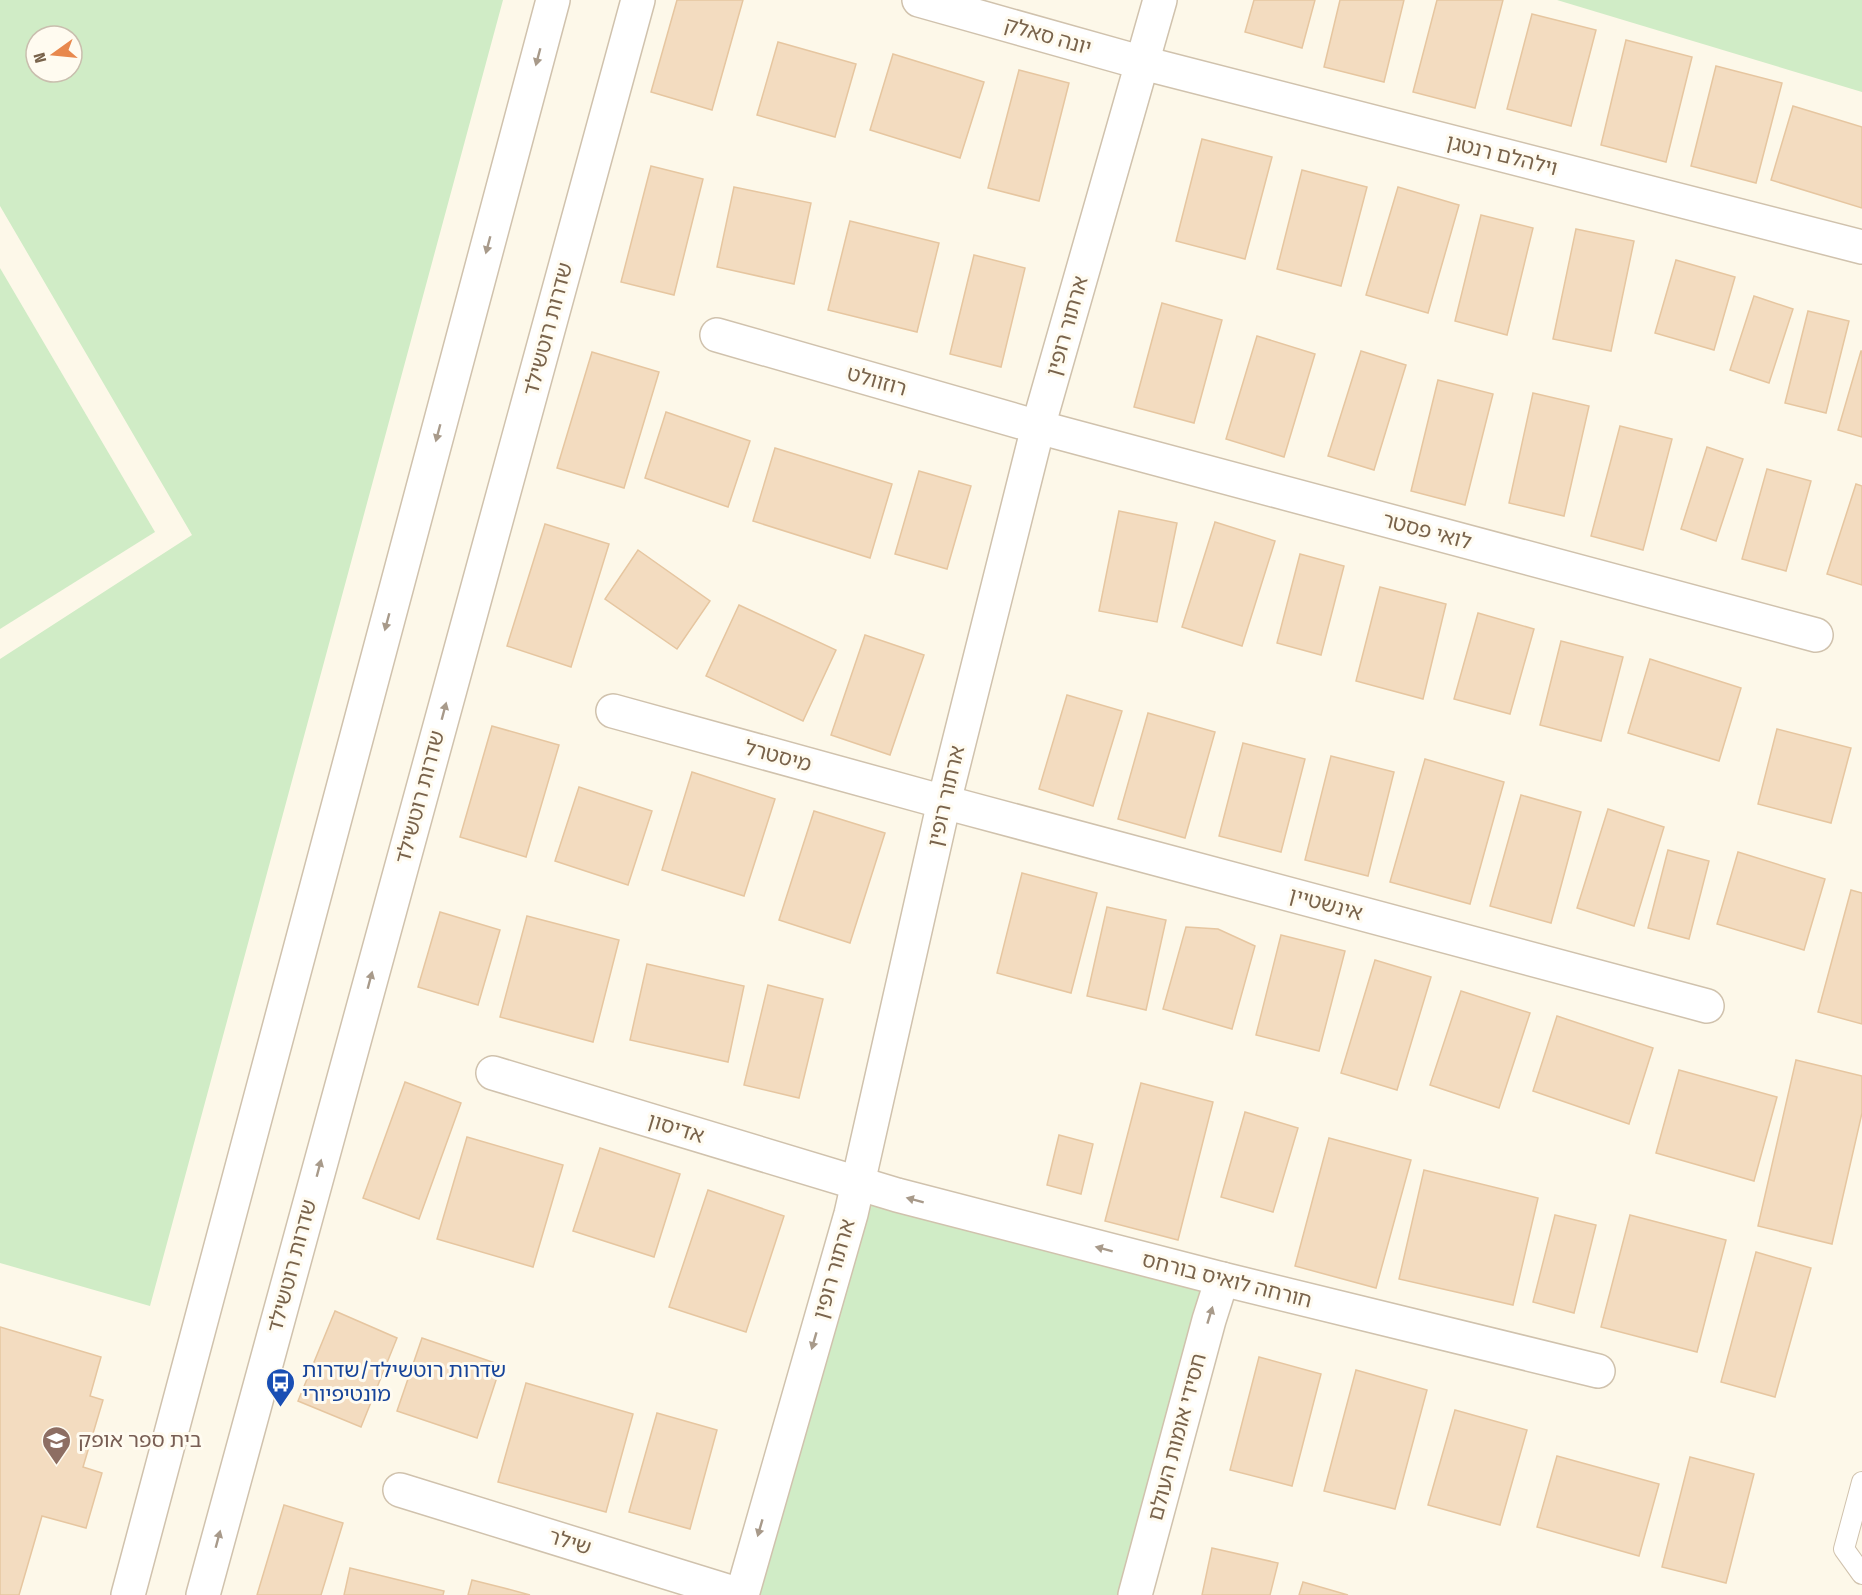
<svg xmlns="http://www.w3.org/2000/svg" width="1862" height="1595" font-family="'Fira Sans Condensed','Noto Sans Hebrew',sans-serif">
<style>
.green{fill:#d0ecc6;fill-rule:evenodd}
.building{fill:#f3dcc0;stroke:#e6c6a0;stroke-width:1.5}
.lines{fill:none;stroke-linecap:round;stroke-linejoin:round}
.service-casing{stroke:#d0c2ad;stroke-width:22}
.minor-casing{stroke:#d0c2ad;stroke-width:36}
.tertiary-casing{stroke:#d0c2ad;stroke-width:36}
.service{stroke:#fff;stroke-width:20}
.minor{stroke:#fff;stroke-width:33}
.tertiary{stroke:#fff;stroke-width:33}
.oneway{fill:#a89a8a}
.labels{text-anchor:middle;stroke-width:6;stroke-linejoin:round;paint-order:stroke}
.street-label{font-size:21px;fill:#79634b;stroke:#fffbf0}
.transit-label{font-size:21px;fill:#164399;stroke:#fffbf0;text-anchor:start}
.education-label{font-size:21px;fill:#785e54;stroke:#fffbf0;text-anchor:start}
</style>
<rect width="100%" height="100%" fill="#fdf8e9"/>
<g class="green">
<path d="M0,0H503L150,1306L0,1263V659L192,535L0,206ZM36,36H72V72H36Z"/>
<path d="M1557,0H1862V92Z"/>
<path d="M0,268L155,532L0,629Z"/>
<path d="M858,1184L1222,1279L1135,1595H742Z"/>
</g>
<g class="building">
<path d="M677,0H743L712,110L651,92Z"/>
<path d="M1254,0H1315L1302,48L1245,32Z"/>
<path d="M1340,0H1404L1384,82L1324,67Z"/>
<path d="M1437,0H1503L1475,108L1413,92Z"/>
<path d="M1532,14L1596,30L1571,126L1507,109Z"/>
<path d="M1626,40L1692,57L1666,162L1601,145Z"/>
<path d="M778,42L856,64L835,137L757,115Z"/>
<path d="M893,54L984,82L960,158L870,130Z"/>
<path d="M1716,66L1782,83L1756,183L1691,166Z"/>
<path d="M1019,70L1069,83L1039,201L988,188Z"/>
<path d="M1793,106L1862,127V208L1771,180Z"/>
<path d="M1202,139L1272,157L1245,259L1176,241Z"/>
<path d="M651,166L703,179L674,295L621,282Z"/>
<path d="M1302,170L1367,187L1341,286L1277,269Z"/>
<path d="M734,187L811,203L794,284L717,267Z"/>
<path d="M1398,187L1459,205L1428,313L1366,295Z"/>
<path d="M1481,215L1533,228L1507,335L1455,321Z"/>
<path d="M850,221L939,243L917,332L828,310Z"/>
<path d="M1576,229L1634,241L1611,351L1553,339Z"/>
<path d="M974,255L1025,268L1001,367L950,354Z"/>
<path d="M1676,260L1735,277L1714,350L1655,333Z"/>
<path d="M1754,296L1793,309L1769,383L1730,370Z"/>
<path d="M1162,303L1222,320L1194,423L1134,407Z"/>
<path d="M1808,311L1849,321L1826,413L1785,403Z"/>
<path d="M1257,336L1315,354L1284,457L1226,439Z"/>
<path d="M1361,351L1406,365L1374,470L1328,456Z"/>
<path d="M1861,351H1862V437L1838,430Z"/>
<path d="M592,352L659,372L624,488L557,468Z"/>
<path d="M1438,380L1493,394L1465,505L1411,491Z"/>
<path d="M1533,393L1589,406L1564,516L1509,503Z"/>
<path d="M666,412L750,441L728,507L645,478Z"/>
<path d="M1620,426L1672,439L1643,550L1591,536Z"/>
<path d="M1707,447L1743,459L1716,541L1681,529Z"/>
<path d="M775,448L892,484L870,558L753,521Z"/>
<path d="M1767,469L1811,481L1786,571L1742,559Z"/>
<path d="M919,471L971,486L947,569L895,554Z"/>
<path d="M1856,484L1862,486V585L1827,574Z"/>
<path d="M1119,511L1177,523L1157,622L1099,611Z"/>
<path d="M1215,522L1275,541L1242,646L1182,627Z"/>
<path d="M545,524L609,544L571,667L507,646Z"/>
<path d="M638,550L710,601L677,649L605,599Z"/>
<path d="M1300,554L1344,566L1321,655L1277,643Z"/>
<path d="M1380,587L1446,604L1423,699L1356,681Z"/>
<path d="M739,605L836,650L803,721L706,676Z"/>
<path d="M1478,613L1534,629L1510,714L1454,699Z"/>
<path d="M865,635L924,655L890,755L831,735Z"/>
<path d="M1561,641L1623,657L1601,741L1540,725Z"/>
<path d="M1650,659L1741,688L1719,761L1628,733Z"/>
<path d="M1067,695L1122,711L1093,806L1039,789Z"/>
<path d="M1148,713L1215,732L1185,838L1118,819Z"/>
<path d="M492,726L559,745L526,857L460,837Z"/>
<path d="M1777,729L1851,748L1831,823L1758,804Z"/>
<path d="M1243,743L1305,759L1281,852L1219,836Z"/>
<path d="M1331,756L1394,772L1368,876L1305,860Z"/>
<path d="M1425,759L1504,782L1470,904L1390,882Z"/>
<path d="M692,772L775,799L744,896L662,870Z"/>
<path d="M579,787L652,811L628,885L555,861Z"/>
<path d="M1521,795L1581,812L1551,923L1490,906Z"/>
<path d="M1608,809L1664,827L1634,926L1577,908Z"/>
<path d="M814,811L885,833L850,943L779,920Z"/>
<path d="M1668,850L1709,861L1689,939L1648,928Z"/>
<path d="M1738,852L1825,879L1804,950L1717,924Z"/>
<path d="M1022,873L1097,893L1071,993L997,973Z"/>
<path d="M1851,890L1862,893V1024L1818,1012Z"/>
<path d="M1107,907L1166,920L1146,1010L1087,996Z"/>
<path d="M440,912L500,930L478,1005L418,987Z"/>
<path d="M527,916L619,940L593,1042L500,1017Z"/>
<path d="M1186,927L1218,929L1255,946L1232,1029L1163,1009Z"/>
<path d="M1281,935L1345,951L1319,1051L1256,1035Z"/>
<path d="M1375,960L1431,977L1397,1090L1341,1073Z"/>
<path d="M647,964L744,986L728,1062L630,1040Z"/>
<path d="M768,985L823,999L799,1098L744,1085Z"/>
<path d="M1461,991L1530,1013L1499,1108L1430,1085Z"/>
<path d="M1557,1016L1653,1048L1629,1124L1533,1091Z"/>
<path d="M1796,1060L1862,1076V1113L1832,1244L1758,1226Z"/>
<path d="M1679,1070L1777,1097L1754,1181L1656,1153Z"/>
<path d="M405,1082L461,1103L419,1219L363,1198Z"/>
<path d="M1141,1083L1213,1102L1178,1240L1105,1221Z"/>
<path d="M1245,1112L1298,1128L1273,1212L1221,1197Z"/>
<path d="M1059,1135L1093,1144L1081,1194L1047,1185Z"/>
<path d="M467,1137L563,1165L533,1267L437,1239Z"/>
<path d="M1329,1138L1411,1160L1376,1288L1295,1266Z"/>
<path d="M600,1148L680,1174L654,1257L573,1231Z"/>
<path d="M1424,1170L1538,1198L1513,1305L1399,1279Z"/>
<path d="M708,1190L784,1216L746,1332L669,1307Z"/>
<path d="M1555,1215L1596,1225L1574,1313L1533,1302Z"/>
<path d="M1630,1215L1726,1240L1697,1352L1601,1327Z"/>
<path d="M1756,1252L1811,1268L1775,1397L1721,1382Z"/>
<path d="M335,1311L397,1338L361,1427L298,1401Z"/>
<path d="M0,1327L101,1357L90,1396L103,1400L83,1467L102,1473L86,1528L42,1516L19,1595H0Z"/>
<path d="M422,1338L501,1365L477,1438L397,1411Z"/>
<path d="M1259,1357L1321,1374L1292,1486L1230,1470Z"/>
<path d="M1356,1370L1427,1390L1395,1509L1324,1491Z"/>
<path d="M526,1383L633,1414L606,1512L498,1482Z"/>
<path d="M1455,1410L1527,1430L1500,1525L1428,1505Z"/>
<path d="M657,1413L717,1430L690,1529L629,1512Z"/>
<path d="M1557,1456L1659,1484L1639,1556L1537,1527Z"/>
<path d="M1690,1457L1754,1474L1726,1583L1662,1567Z"/>
<path d="M284,1505L343,1523L321,1595H257Z"/>
<path d="M1212,1548L1278,1563L1270,1595H1202Z"/>
<path d="M350,1568L444,1591L443,1595H344Z"/>
<path d="M472,1580L504,1588L530,1595H468Z"/>
<path d="M1303,1582L1348,1595H1299Z"/>
</g>
<g class="lines">
<defs>
<path id="service" d="M1862,1482L1844,1549L1862,1574"/>
<g id="minor">
<path d="M919,0L1143,63L1862,247"/>
<path d="M717,335L1038,427L1816,635"/>
<path d="M613,711L944,802L1707,1006"/>
<path d="M493,1073L897,1195L1222,1279L1598,1371"/>
<path d="M400,1490L740,1595"/>
<path d="M742,1595L851,1214L944,802L1038,427L1160,0"/>
<path d="M1135,1595L1209,1320L1222,1279"/>
</g>
<g id="tertiary">
<path d="M128,1595L553,0"/>
<path d="M203,1595L638,0"/>
</g>
</defs>
<use href="#service" class="service-casing"/>
<use href="#minor" class="minor-casing"/>
<use href="#tertiary" class="tertiary-casing"/>
<use href="#service" class="service"/>
<use href="#minor" class="minor"/>
<use href="#tertiary" class="tertiary"/>
</g>
<defs><path id="oneway-solid" d="M-6-.8H1V-3.2L6.5 0L1 3.2V.8H-6Z" transform="scale(1.5)"/></defs>
<g class="oneway">
<use href="#oneway-solid" transform="translate(538 57) rotate(105)"/>
<use href="#oneway-solid" transform="translate(488 245) rotate(105)"/>
<use href="#oneway-solid" transform="translate(438 433) rotate(105)"/>
<use href="#oneway-solid" transform="translate(387 622) rotate(105)"/>
<use href="#oneway-solid" transform="translate(444 711) rotate(-75)"/>
<use href="#oneway-solid" transform="translate(370 980) rotate(-75)"/>
<use href="#oneway-solid" transform="translate(319 1168) rotate(-75)"/>
<use href="#oneway-solid" transform="translate(915 1200) rotate(-165)"/>
<use href="#oneway-solid" transform="translate(1104 1249) rotate(-165)"/>
<use href="#oneway-solid" transform="translate(1210 1315) rotate(-73)"/>
<use href="#oneway-solid" transform="translate(814 1341) rotate(106)"/>
<use href="#oneway-solid" transform="translate(760 1528) rotate(106)"/>
<use href="#oneway-solid" transform="translate(218 1539) rotate(-75)"/>
</g>
<defs>
<symbol id="bus-pin" viewBox="-11 -11 22 30"><path d="M0 17L-7.5 6A9.5 9.5 0 1 1 7.5 6Z" fill="#1a4fb4" stroke="#fffbf0"/><path d="M-5-6H5V4H4V6H2V4H-2V6H-4V4H-5ZM-3.5-4V0h7V-4ZM-3.5 1.2v1.5H-2V1.2ZM2 1.2v1.5H3.5V1.2Z" fill="#fff"/></symbol>
<symbol id="school-pin" viewBox="-11 -11 22 30"><path d="M0 17L-7.5 6A9.5 9.5 0 1 1 7.5 6Z" fill="#8d6e63" stroke="#fffbf0"/><path d="M0-5L7-2L0 1L-7-2ZM-4 1L0 2.5L4 1V4Q0 6-4 4Z" fill="#fff"/></symbol>
</defs>
<g fill-rule="evenodd">
<use href="#bus-pin" x="264" y="1366" width="33" height="45"/>
<use href="#school-pin" x="40" y="1424" width="33" height="45"/>
</g>
<g class="labels">
<g class="street-label">
<text transform="translate(1048 36) rotate(16)" y="7">יונה סאלק</text>
<text transform="translate(1502 155) rotate(14)" y="7">וילהלם רנטגן</text>
<text transform="translate(1067 326) rotate(-74)" y="7">ארתור רופין</text>
<text transform="translate(548 329) rotate(-75)" y="7">שדרות רוטשילד</text>
<text transform="translate(877 381) rotate(16)" y="7">רוזוולט</text>
<text transform="translate(1427 531) rotate(15)" y="7">לואי פסטר</text>
<text transform="translate(778 756) rotate(15)" y="7">מיסטרל</text>
<text transform="translate(946 796) rotate(-77)" y="7">ארתור רופין</text>
<text transform="translate(420 797) rotate(-75)" y="7">שדרות רוטשילד</text>
<text transform="translate(1326 904) rotate(15)" y="7">אינשטיין</text>
<text transform="translate(676 1128) rotate(17)" y="7">אדיסון</text>
<text transform="translate(292 1266) rotate(-75)" y="7">שדרות רוטשילד</text>
<text transform="translate(834 1269) rotate(-74)" y="7">ארתור רופין</text>
<text transform="translate(1227 1280) rotate(14)" y="7">חורחה לואיס בורחס</text>
<text transform="translate(1177 1437) rotate(-75)" y="7">חסידי אומות העולם</text>
<text transform="translate(570 1542) rotate(17)" y="7">שילר</text>
</g>
<g class="transit-label">
<text x="302" y="1377">שדרות רוטשילד/שדרות<tspan x="302" dy="24">מונטיפיורי</tspan></text>
</g>
<g class="education-label">
<text x="78" y="1447">בית ספר אופק</text>
</g>
</g>
<g transform="translate(54 54) rotate(255)"><circle r="28" fill="#fffbf0" stroke="#c9beae" stroke-width="1.5"/>
<path d="M0-4.5L10 22L0 15L-10 22Z" fill="#e8884d"/>
<text y="-9" font-size="16" font-weight="bold" text-anchor="middle" fill="#79634b">N</text>
</g>
</svg>
